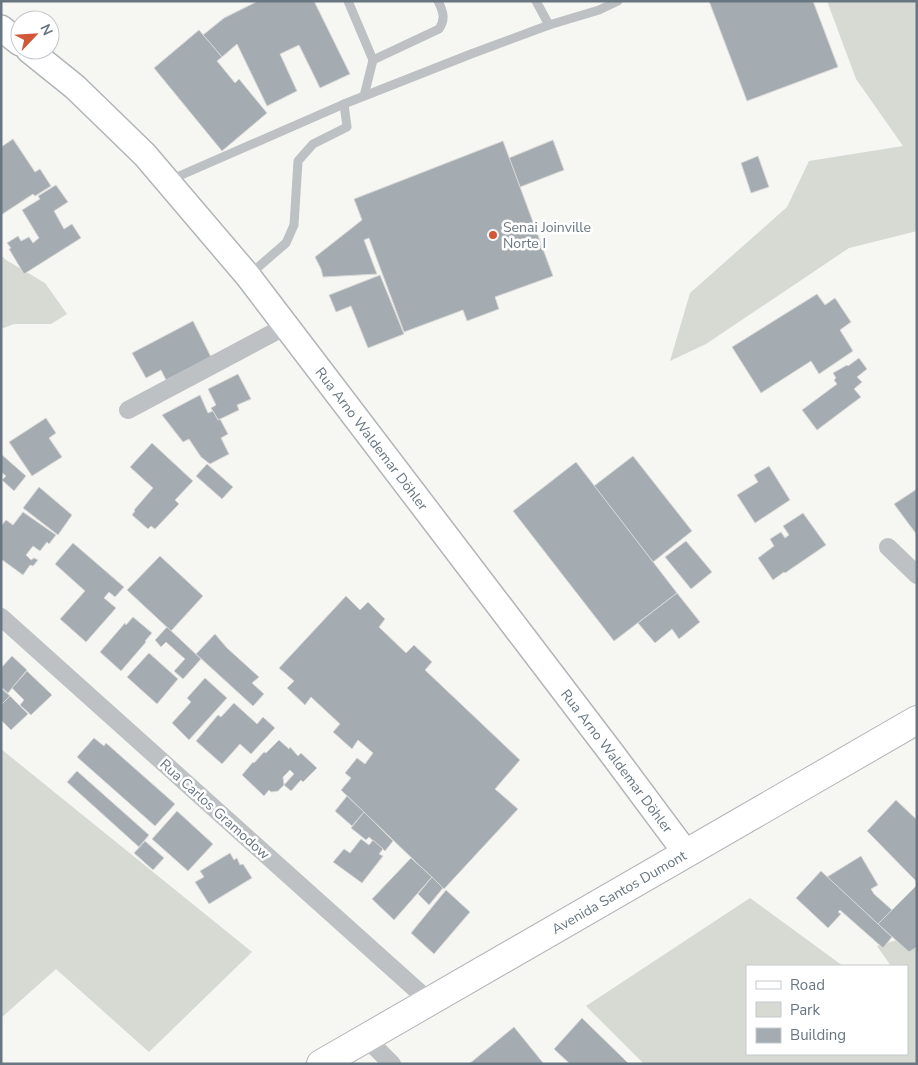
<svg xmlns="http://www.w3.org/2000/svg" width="918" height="1065" font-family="'Nunito Sans',sans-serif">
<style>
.green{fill:#d6dad3}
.building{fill:#a5acb1;stroke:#d7d7d6;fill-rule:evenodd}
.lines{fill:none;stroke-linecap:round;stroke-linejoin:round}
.secondary-casing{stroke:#b0b5b9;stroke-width:28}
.primary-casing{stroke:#b1b5b8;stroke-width:30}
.lane{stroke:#bdc1c4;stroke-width:9}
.street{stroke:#bdc1c4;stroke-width:18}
.secondary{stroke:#fff;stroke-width:25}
.primary{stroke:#fff;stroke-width:28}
.poi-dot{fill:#d15738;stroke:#fff;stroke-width:2}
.labels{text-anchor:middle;stroke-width:5;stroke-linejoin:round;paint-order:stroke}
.poi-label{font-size:14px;fill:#687681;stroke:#fff;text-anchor:start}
.street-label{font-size:14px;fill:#687681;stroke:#fff}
</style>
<rect width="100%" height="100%" fill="#f6f6f3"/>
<g class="green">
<path d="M827,1H917V231L849,248L706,344L670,361L690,293L787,207L809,161L903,146L856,79Z"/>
<path d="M1,255L6,260L45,283L67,314L51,324H14L1,329Z"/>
<path d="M1,749L252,952L149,1052L56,969L1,1018Z"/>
<path d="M750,898L843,966H747V1054H907V966H891L877,946L917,934V1064H644L586,1006Z"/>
</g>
<g class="building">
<path d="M258,1H314L350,74L320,88L299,45L280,54L297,91L267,106L237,44L222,57L203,35L224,18Z"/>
<path d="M709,1H813L838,67L747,101Z"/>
<path d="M199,30L222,57L217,61L235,83L239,79L267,113L222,151L154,68Z"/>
<path d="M13,139L35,172L40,169L51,186L35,196L33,194L1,215V147Z"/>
<path d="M553,140L564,170L520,187L509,158Z"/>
<path d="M503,141L553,276L495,297L499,309L467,321L463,310L404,332L369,238L364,240L377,274L323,277L321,269L315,257L362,220L354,199Z"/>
<path d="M758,156L769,187L751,193L741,163Z"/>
<path d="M56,185L68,202L54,211L64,229L72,224L81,238L24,274L9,249L11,248L7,243L18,236L21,241L29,237L33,243L39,238L22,210L40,199L38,196Z"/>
<path d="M380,275L404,334L368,348L351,306L336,312L329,295Z"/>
<path d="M817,294L825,305L835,298L851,322L840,330L853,351L819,374L811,361L761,393L732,347Z"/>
<path d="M193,321L211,357L166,380L161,370L146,378L132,353Z"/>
<path d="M859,358L867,369L857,377L862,382L854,389L861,397L817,430L802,410L837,384L834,380L836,378L833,373L847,365L848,366Z"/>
<path d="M238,374L251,399L237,405L239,410L218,420L211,408L216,405L208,389Z"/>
<path d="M200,395L208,413L213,411L218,420L220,419L228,434L221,438L229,454L210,464L201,457L189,439L183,442L162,415Z"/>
<path d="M46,418L56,433L49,438L62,457L32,476L9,442Z"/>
<path d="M152,443L193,481L175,500L179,504L155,529L151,526L148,529L132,515L135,511L134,510L153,488L130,467Z"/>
<path d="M1,454L26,476L14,491L2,480L6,476L1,472Z"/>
<path d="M633,456L692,531L653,562L594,486Z"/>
<path d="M576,462L677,593L614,641L513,511Z"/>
<path d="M207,464L233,487L222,499L196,476Z"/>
<path d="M769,466L790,500L755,523L737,495L758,482L754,475Z"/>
<path d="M39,487L72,515L58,535L23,508Z"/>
<path d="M917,489V535L894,504Z"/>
<path d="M23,512L56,535L49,544L47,542L40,551L33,546L26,555L31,560L34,558L38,560L33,566L30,565L23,575L1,559V526L6,520L13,525Z"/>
<path d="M803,513L826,545L785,573L784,572L773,580L758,558L774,546L770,539L781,532L785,538L789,535L783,526Z"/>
<path d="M686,541L712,572L691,589L665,557Z"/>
<path d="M73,543L124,587L115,597L109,592L104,598L116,608L86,642L60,619L85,591L55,564Z"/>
<path d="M160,556L203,596L171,631L127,590Z"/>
<path d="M677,593L700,622L679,639L672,629L655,643L638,623Z"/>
<path d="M346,596L360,610L368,602L385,619L379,627L406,653L414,645L432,662L425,670L520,760L495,789L518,809L444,889L341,790L351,778L345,773L357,758L365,764L373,753L358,740L352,749L333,732L340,724L311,697L305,705L287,688L294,681L279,668Z"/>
<path d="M133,617L152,633L145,641L146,642L121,671L100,652L125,623L126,625Z"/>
<path d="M167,627L201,659L183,679L174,671L185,659L166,642L161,647L155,640Z"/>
<path d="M215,634L227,648L259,677L252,683L264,694L253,706L196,654Z"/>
<path d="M149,653L178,679L157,704L127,677Z"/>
<path d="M12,656L27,670L8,693L1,687V668Z"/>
<path d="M27,671L52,695L31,715L20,705L24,700L12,688Z"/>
<path d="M205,678L227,698L189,740L172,723L191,702L187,698Z"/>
<path d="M1,688L10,696L1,705Z"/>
<path d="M10,696L28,714L11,730L1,720V705Z"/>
<path d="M234,703L257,724L263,717L275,728L251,754L240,744L222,764L196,741L218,715L221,717Z"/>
<path d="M94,738L104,746L106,743L175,804L155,826L77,757Z"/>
<path d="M279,740L289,749L290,747L298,756L301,753L317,768L303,782L301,780L291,791L284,785L278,791L271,792L269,790L264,796L242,775L253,762L254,763L264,752L266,753ZM290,770L294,774L284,785L283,777Z"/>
<path d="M77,771L149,835L139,847L67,782Z"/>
<path d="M347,796L364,812L352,826L335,811Z"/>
<path d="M896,800L917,820V882L867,831Z"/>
<path d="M177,811L213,844L188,871L152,839Z"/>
<path d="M364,812L393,841L385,851L369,837L366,840L351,828Z"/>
<path d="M361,839L369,845L373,840L383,849L379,854L383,856L362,883L333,862L344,849L350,853Z"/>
<path d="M145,841L164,858L153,870L134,853Z"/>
<path d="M230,853L234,860L237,858L240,865L243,864L252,878L209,904L195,882L204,877L200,871Z"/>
<path d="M861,856L878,885L871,889L874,894L892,910L878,924L827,877Z"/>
<path d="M411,858L432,877L394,920L372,899Z"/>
<path d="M821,871L892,937L883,948L840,910L838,912L841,914L828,928L796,898Z"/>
<path d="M432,877L443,888L429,905L418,894Z"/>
<path d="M917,885V947L909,952L878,924Z"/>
<path d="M446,890L470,912L434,954L411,933Z"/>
<path d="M582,1018L629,1064H570L554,1049Z"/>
<path d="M514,1027L544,1064H469Z"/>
</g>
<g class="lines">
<defs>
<g id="secondary">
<path d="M1,28L20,43"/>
<path id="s1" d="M29,50L75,87L145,155L248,276L613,755L686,853"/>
</g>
<g id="primary">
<path id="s2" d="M321,1064L917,720"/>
</g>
</defs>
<use href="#secondary" class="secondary-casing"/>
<use href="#primary" class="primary-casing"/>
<g class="lane">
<path d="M348,1L373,60L364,96"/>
<path d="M536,1L549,25"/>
<path d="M373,60L439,29C446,19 443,11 438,1"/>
<path d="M170,180L344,104"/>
<path d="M249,275L286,243L294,225L298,161L313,144L347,127L344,104L471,54L549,25L599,10L618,1"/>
</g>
<g class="street">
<path d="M128,410L286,326"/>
<path d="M888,547L917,575"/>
<path d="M1,617L429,1001"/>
<path d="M366,1038L392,1064"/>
</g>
<use href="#secondary" class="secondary"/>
<use href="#primary" class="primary"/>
</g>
<circle class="poi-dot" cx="493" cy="235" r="5"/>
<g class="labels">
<g class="poi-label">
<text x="503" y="232">Senai Joinville<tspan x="503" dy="16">Norte I</tspan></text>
</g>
<g class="street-label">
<text dy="5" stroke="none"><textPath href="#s1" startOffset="520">Rua Arno Waldemar Döhler</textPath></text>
<text dy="5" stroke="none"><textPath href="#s1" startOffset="925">Rua Arno Waldemar Döhler</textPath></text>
<text transform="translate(215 809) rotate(42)" y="5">Rua Carlos Gramodow</text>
<text dy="5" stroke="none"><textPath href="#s2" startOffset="344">Avenida Santos Dumont</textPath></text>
</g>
</g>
<rect width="918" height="1065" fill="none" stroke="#687681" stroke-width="5"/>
<rect x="746" y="965" width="162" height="90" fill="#ffffff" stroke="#c3c8cd"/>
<rect x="756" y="981" width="25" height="8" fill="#ffffff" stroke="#c3c8cd"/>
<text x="790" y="990" font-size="15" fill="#687681">Road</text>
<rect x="756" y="1002" width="25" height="15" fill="#d6dad3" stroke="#c3c8cd"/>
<text x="790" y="1015" font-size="15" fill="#687681">Park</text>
<rect x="756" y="1028" width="25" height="15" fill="#a5acb1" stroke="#c3c8cd"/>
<text x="790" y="1040" font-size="15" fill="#687681">Building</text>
<g transform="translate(35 35) rotate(65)"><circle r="24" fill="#ffffff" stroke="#c3c8cd"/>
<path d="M0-4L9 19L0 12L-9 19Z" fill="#d15738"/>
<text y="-8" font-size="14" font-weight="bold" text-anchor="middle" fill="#687681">N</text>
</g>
</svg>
